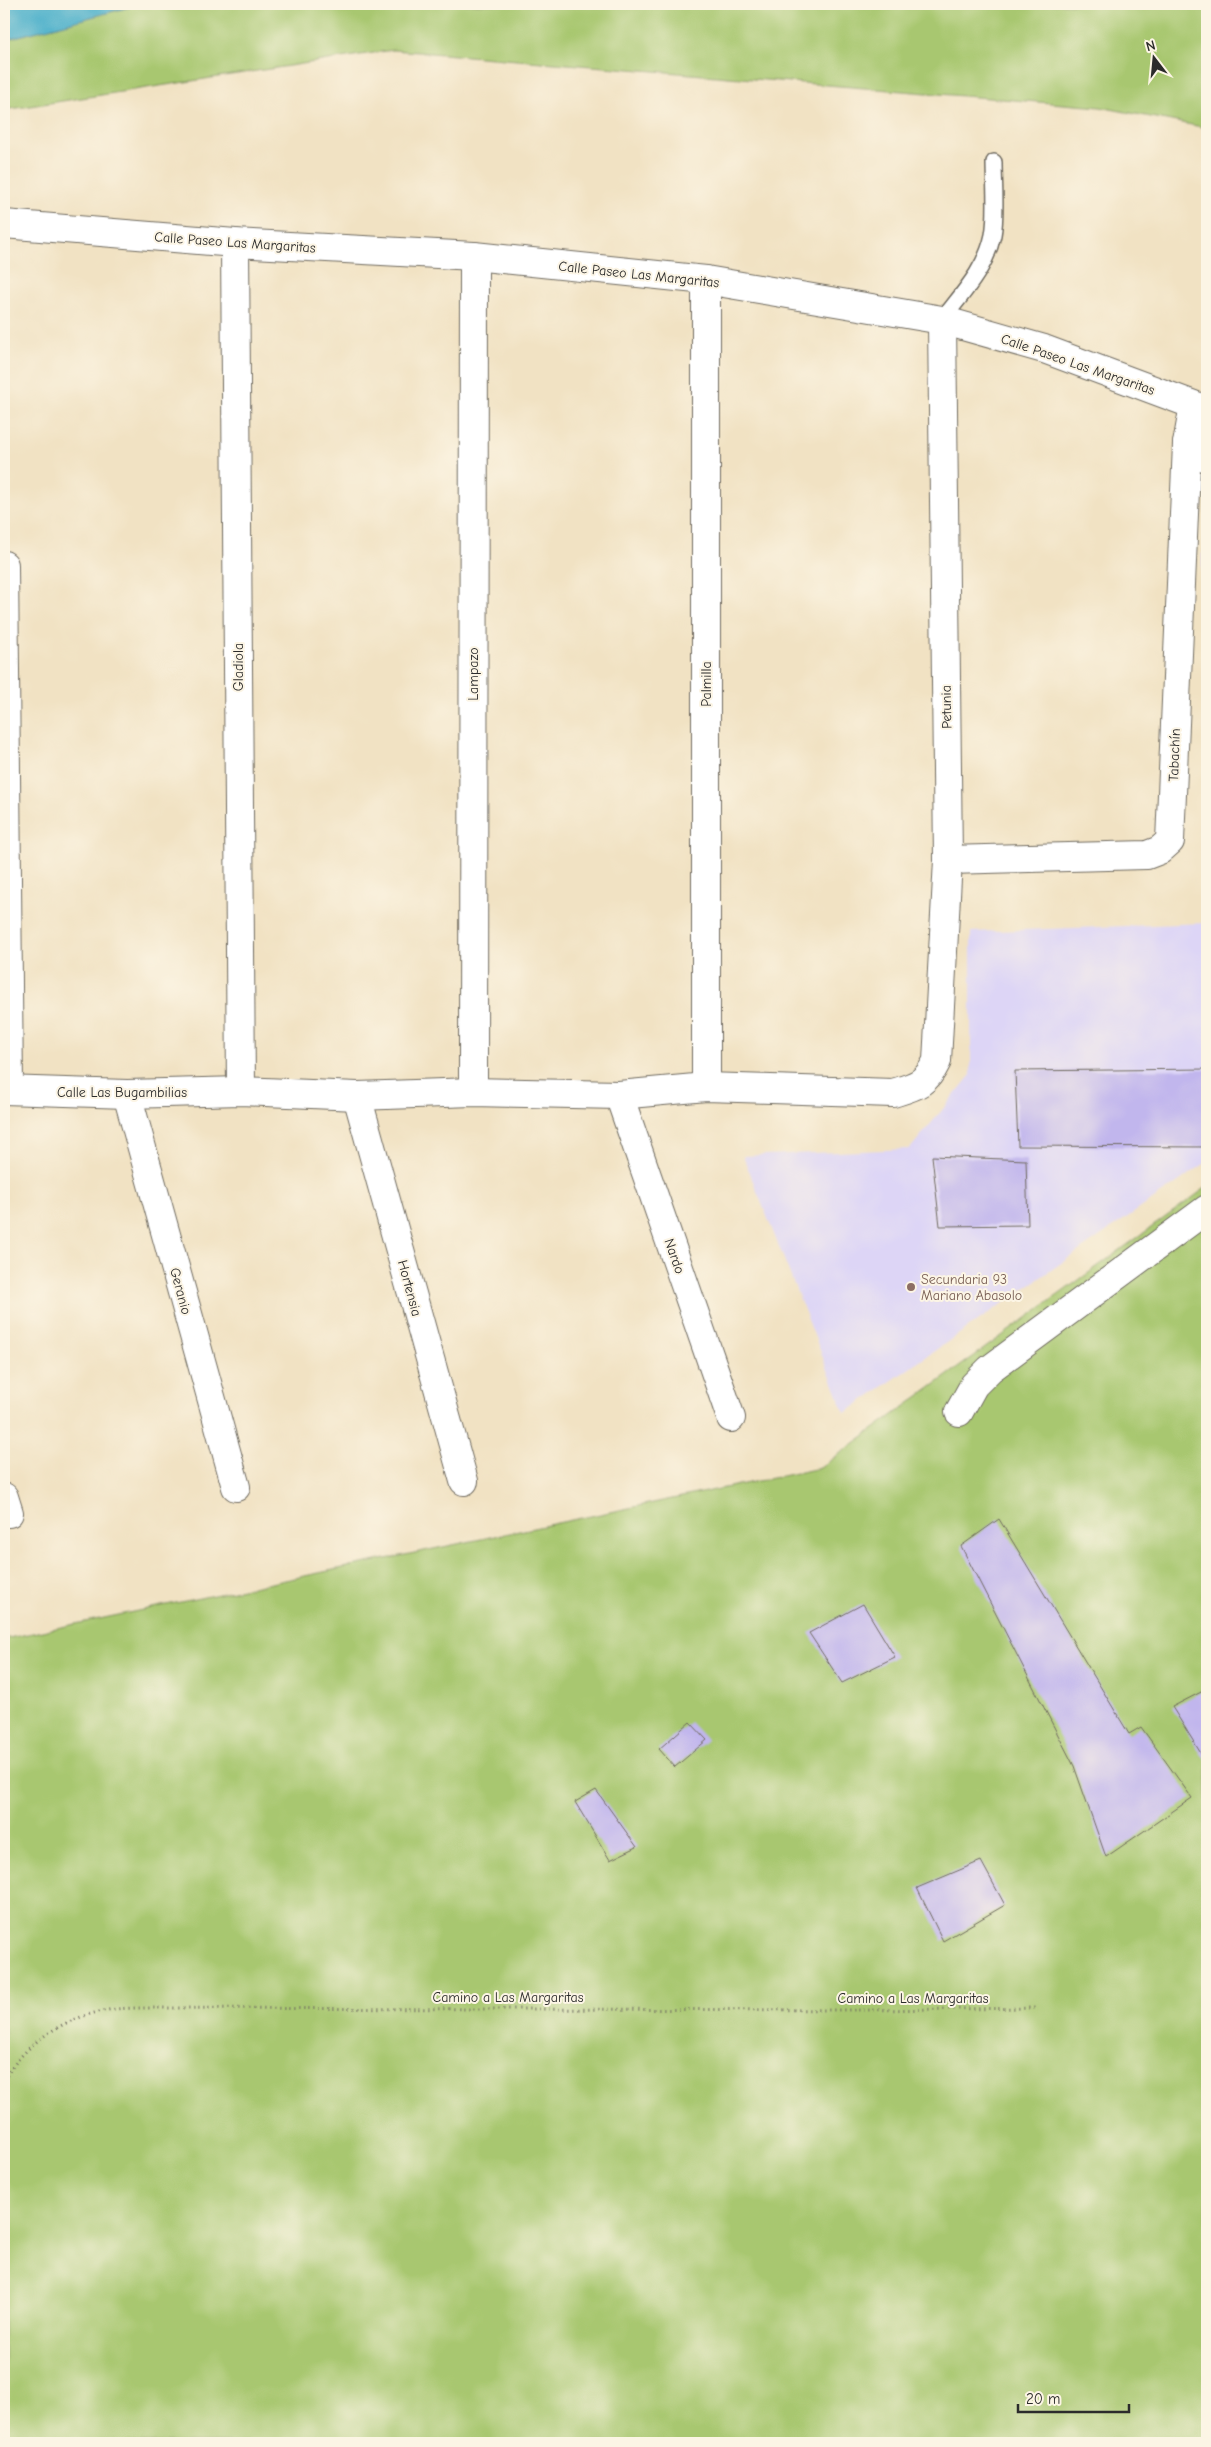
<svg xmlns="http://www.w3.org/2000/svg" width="1211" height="2447" font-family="'Comic Neue',sans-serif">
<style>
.built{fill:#ddd5f6}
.green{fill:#a8c76f;stroke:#6a794d}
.water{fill:#4cb0cb;stroke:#3c6e7b}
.building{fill:#c1b6ed}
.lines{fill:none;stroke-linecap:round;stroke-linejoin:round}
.service-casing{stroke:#706b60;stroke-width:18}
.minor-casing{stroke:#706b60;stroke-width:30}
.path{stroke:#706b60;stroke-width:3;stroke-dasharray:1 4;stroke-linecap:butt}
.service{stroke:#fff;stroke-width:15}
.minor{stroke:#fff;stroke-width:28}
.education-dot{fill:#8d6e63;stroke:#fcf5e5;stroke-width:2}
.labels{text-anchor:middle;stroke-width:4;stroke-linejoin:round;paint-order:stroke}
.street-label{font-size:14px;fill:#2b2b2b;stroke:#fcf5e5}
.education-label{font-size:14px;fill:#785e54;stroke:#fcf5e5;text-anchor:start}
</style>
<rect width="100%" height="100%" fill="#fcf5e5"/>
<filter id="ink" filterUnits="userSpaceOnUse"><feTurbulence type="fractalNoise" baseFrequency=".02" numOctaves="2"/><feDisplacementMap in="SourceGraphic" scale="10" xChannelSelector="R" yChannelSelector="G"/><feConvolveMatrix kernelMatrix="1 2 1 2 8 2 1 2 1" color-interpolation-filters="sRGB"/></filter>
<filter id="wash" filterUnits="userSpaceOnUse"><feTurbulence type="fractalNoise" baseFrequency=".0096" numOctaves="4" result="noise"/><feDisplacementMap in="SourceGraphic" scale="20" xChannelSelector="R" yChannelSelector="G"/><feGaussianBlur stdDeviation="1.12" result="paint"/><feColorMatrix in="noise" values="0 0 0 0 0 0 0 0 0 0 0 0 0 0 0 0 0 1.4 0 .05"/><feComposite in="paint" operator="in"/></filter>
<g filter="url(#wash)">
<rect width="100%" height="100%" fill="#f1e2c3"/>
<g class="built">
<path d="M1202,553L1207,556V905Z"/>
<path d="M1207,923V1162L845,1413L743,1156L910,1149L971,1075V932Z"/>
</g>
<g class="green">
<path d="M4,4H1207V128L1100,107L393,50L4,110Z"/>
<path d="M1207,1187V2443H4V1639L820,1468Z"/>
</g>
<path class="water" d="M4,4H141L4,40Z"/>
<g id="blocks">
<g class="building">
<path d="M1207,1069V1147L1018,1146L1015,1071Z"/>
<path d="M932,1156L1026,1160L1028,1225L940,1226Z"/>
<path d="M999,1519L1129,1734L1141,1727L1192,1798L1106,1857L1074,1766L961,1546Z"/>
<path d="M863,1604L895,1657L842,1683L809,1633Z"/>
<path d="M1207,1689V1763L1172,1707Z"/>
<path d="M690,1722L707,1740L675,1767L659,1749Z"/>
<path d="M596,1790L637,1847L610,1860L575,1802Z"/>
<path d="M981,1861L1005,1905L943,1941L917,1888Z"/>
</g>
</g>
</g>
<g filter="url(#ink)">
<use href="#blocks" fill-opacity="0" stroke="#706b60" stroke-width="1"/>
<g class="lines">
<defs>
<path id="service" d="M942,320C962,294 986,269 993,235C997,214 994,184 994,162"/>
<g id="minor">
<path d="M4,224L235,243L474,256L706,280L942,320L1044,349L1194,405L1187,444L1207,458"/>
<path d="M235,243L241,1091"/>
<path d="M706,280V1087"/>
<path d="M4,565L9,1090"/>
<path d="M948,860L1147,855L1160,850L1170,841L1187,444"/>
<path d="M4,1090L127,1094L241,1091L357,1096L473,1092L619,1095L706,1087L893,1093C916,1086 926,1084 937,1061L948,860L942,320"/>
<path d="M473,1092L474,256"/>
<path d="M127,1094L236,1487"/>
<path d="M619,1095L731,1418"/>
<path d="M357,1096L464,1481"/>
<path d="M959,1412L974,1385L990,1369L1207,1209"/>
<path d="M4,1497L9,1513"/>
</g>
</defs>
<use href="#service" class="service-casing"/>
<use href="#minor" class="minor-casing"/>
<path class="path" d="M4,2080C24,2044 62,2019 103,2011C116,2008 132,2008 145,2008L867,2010L1038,2008"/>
<use href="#service" class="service"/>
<use href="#minor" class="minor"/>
</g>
</g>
<circle class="education-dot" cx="911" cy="1287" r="5"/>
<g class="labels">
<g class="street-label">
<text transform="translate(235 242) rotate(4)" y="5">Calle Paseo Las Margaritas</text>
<text transform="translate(639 274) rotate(6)" y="5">Calle Paseo Las Margaritas</text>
<text transform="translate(1078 364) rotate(19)" y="5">Calle Paseo Las Margaritas</text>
<text transform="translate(238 667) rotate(-90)" y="5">Gladiola</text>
<text transform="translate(473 674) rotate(-90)" y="5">Lampazo</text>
<text transform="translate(706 684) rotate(-90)" y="5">Palmilla</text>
<text transform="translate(946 707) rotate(-91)" y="5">Petunia</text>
<text transform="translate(1174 755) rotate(-88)" y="5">Tabachín</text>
<text x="122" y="1097">Calle Las Bugambilias</text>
<text transform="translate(675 1256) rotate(71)" y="5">Nardo</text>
<text transform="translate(410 1288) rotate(75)" y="5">Hortensia</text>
<text transform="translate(181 1291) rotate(75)" y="5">Geranio</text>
<text x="508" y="2002">Camino a Las Margaritas</text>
<text x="913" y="2003">Camino a Las Margaritas</text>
</g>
<g class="education-label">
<text x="921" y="1284">Secundaria 93<tspan x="921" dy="16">Mariano Abasolo</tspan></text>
</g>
</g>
<rect width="1211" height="2447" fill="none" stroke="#fcf5e5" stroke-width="20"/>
<g transform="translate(1154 58) rotate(344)" stroke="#fcf5e5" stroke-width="4" paint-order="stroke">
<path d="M0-4L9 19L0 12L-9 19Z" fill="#2b2b2b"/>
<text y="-8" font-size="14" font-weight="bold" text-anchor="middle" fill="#2b2b2b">N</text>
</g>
<path d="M1018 2404v8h111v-8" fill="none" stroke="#2b2b2b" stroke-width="2.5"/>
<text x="1026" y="2404" font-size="15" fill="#2b2b2b" stroke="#fcf5e5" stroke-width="4" paint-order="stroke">20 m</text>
</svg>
